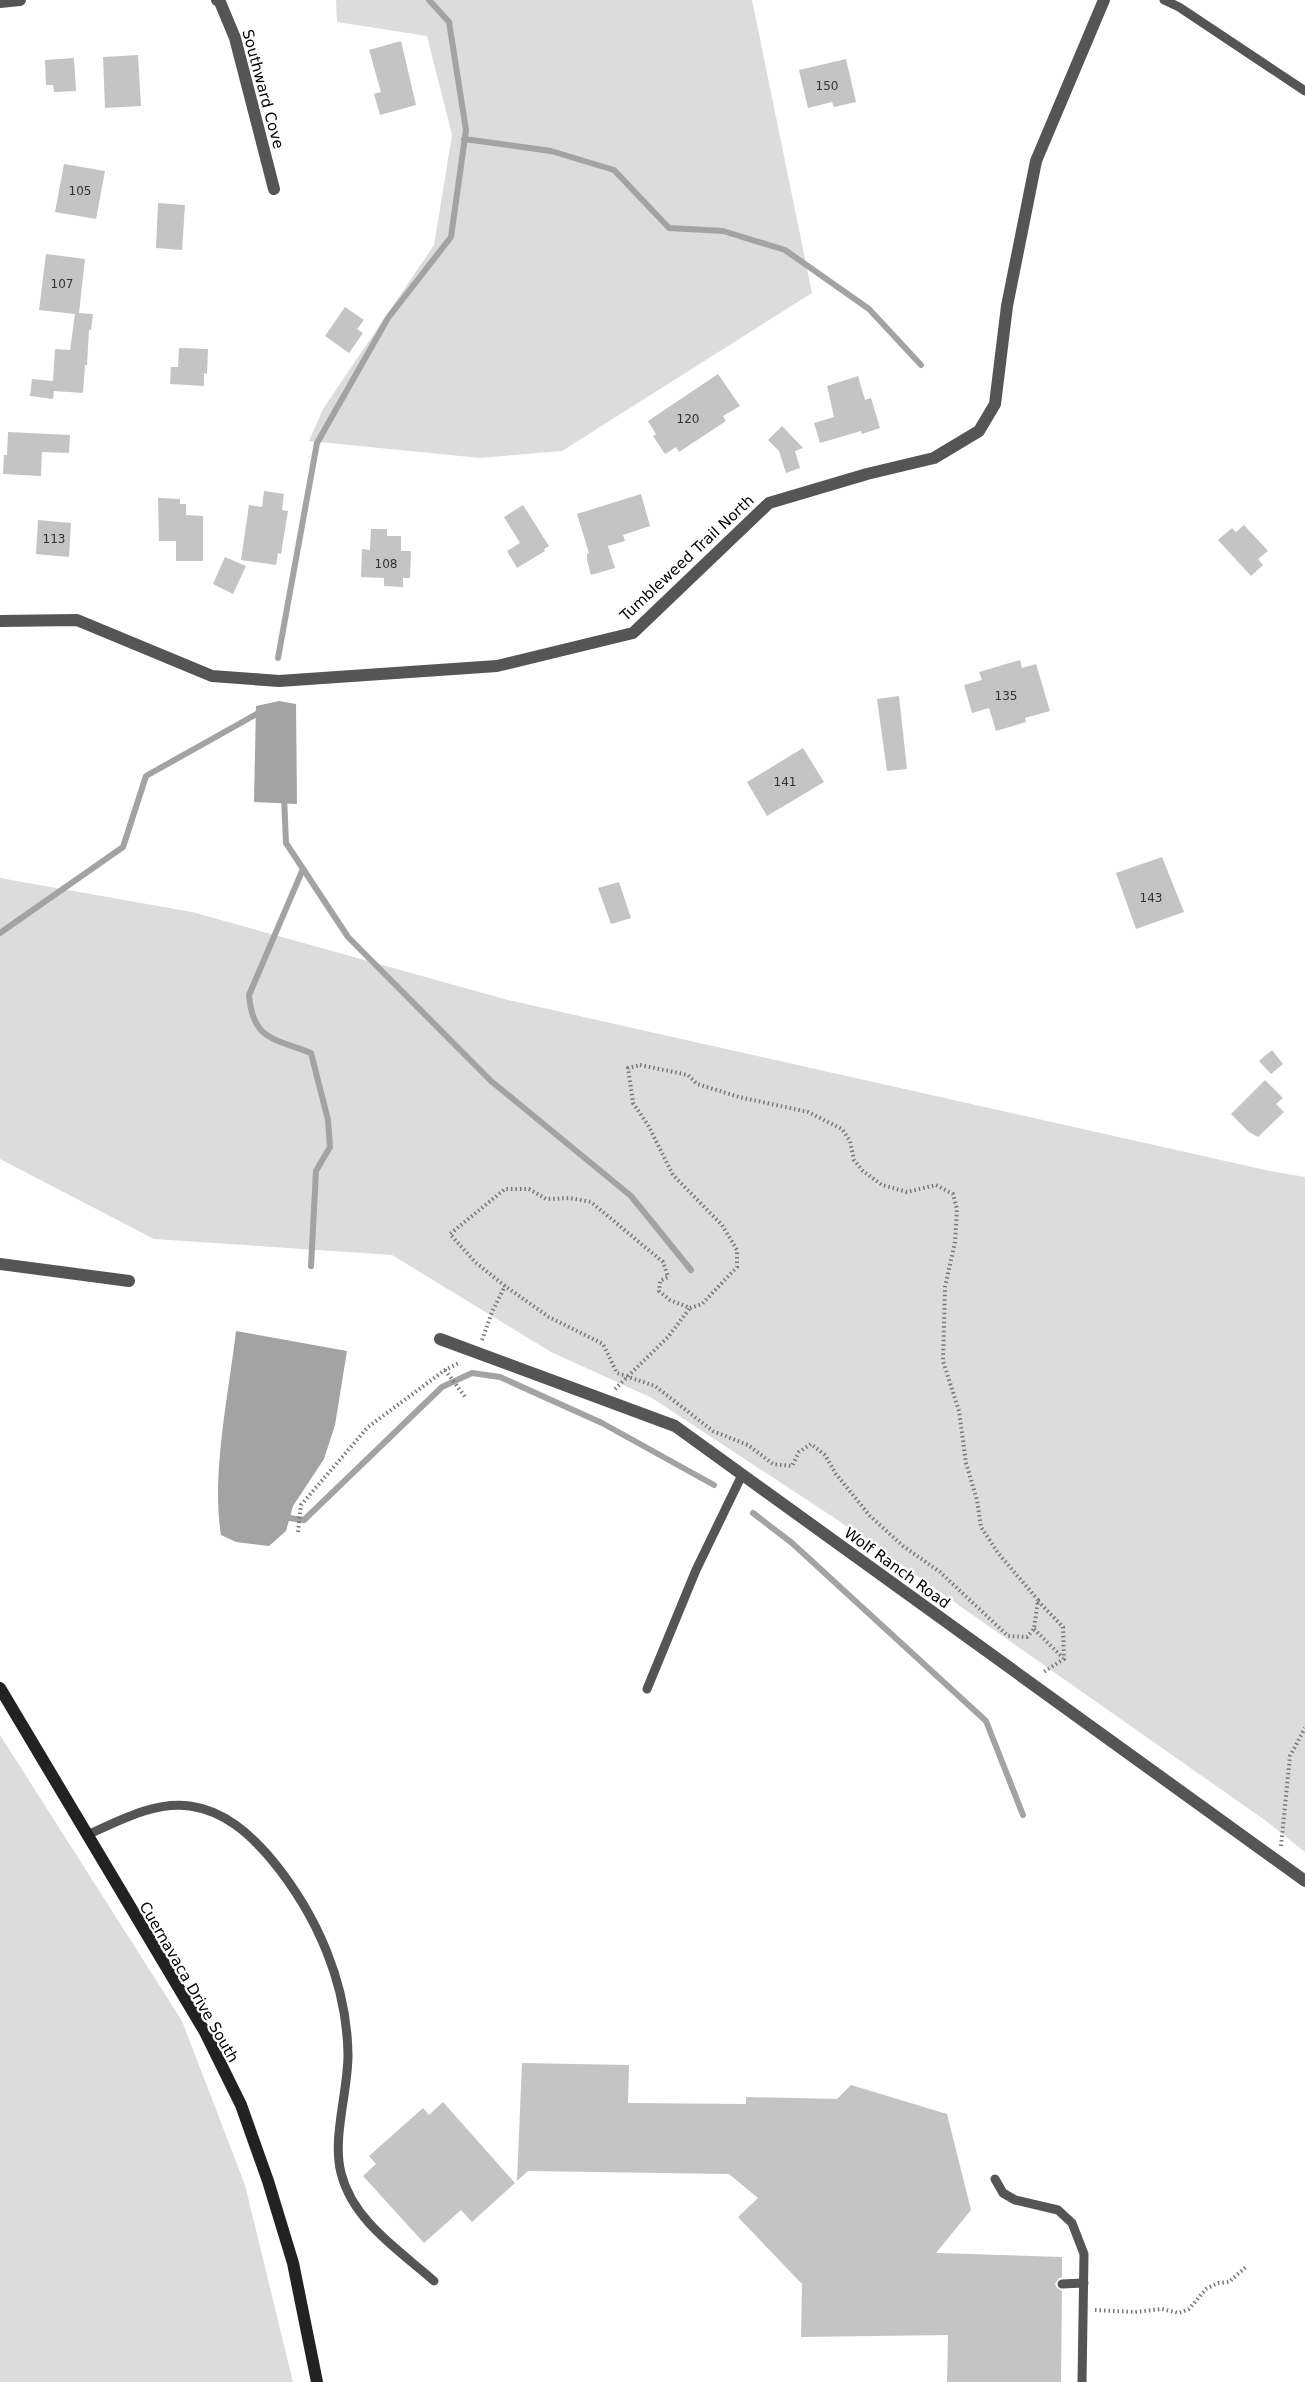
<svg xmlns="http://www.w3.org/2000/svg" width="1305" height="2382" font-family="'DejaVu Sans',sans-serif">
<style>
.green{fill:#dcdcdc}
.water{fill:#a3a3a3}
.lines{fill:none;stroke-linecap:round;stroke-linejoin:round}
.stream{stroke:#a3a3a3;stroke-width:6}
.building{fill:#c4c4c4}
.path{stroke:#777;stroke-width:4;stroke-dasharray:1.5 3;stroke-linecap:butt}
.lane{stroke:#555;stroke-width:9}
.street{stroke:#555;stroke-width:12}
.secondary{stroke:#222;stroke-width:12}
.labels{text-anchor:middle;stroke-width:4.5;stroke-linejoin:round;paint-order:stroke}
.number-label{font-size:12px;fill:#313131}
.street-label{font-size:15px;fill:#000;stroke:#fff}
</style>
<rect width="100%" height="100%" fill="#fff"/>
<g class="green">
<path d="M336,0H752L812,293L562,451L480,458L309,441L323,409L434,245L452,135L427,36L337,22Z"/>
<path d="M0,878L192,912L508,1000L1270,1171L1305,1177V1852L1266,1821L836,1519L652,1398L551,1352L392,1255L154,1239L0,1159Z"/>
<path d="M0,1735L182,2021L245,2185L293,2382H0Z"/>
</g>
<g class="water">
<path d="M279,701L296,704L297,804L254,802L256,706Z"/>
<path d="M236,1331L347,1351L335,1425L324,1459L293,1506L286,1531L269,1546L236,1542L221,1535C211,1475 229,1392 236,1331Z"/>
</g>
<g class="lines">
<g class="stream">
<path d="M464,139L551,151L614,170L669,228L723,231L785,250L869,309L921,365"/>
<path d="M278,658L317,443L388,318L451,237L466,130L449,22L429,0"/>
<path d="M284,797L286,843L348,937L491,1081L631,1196L691,1270"/>
<path d="M303,869L249,995C253,1041 274,1038 311,1053L328,1120L330,1147L316,1171L311,1266"/>
<path d="M0,933L123,847L146,776L262,711"/>
<path d="M753,1513L792,1543L986,1721L1023,1815"/>
<path d="M282,1517L304,1520L442,1387L472,1373L500,1377L602,1423L714,1485"/>
</g>
</g>
<g class="building">
<path d="M401,41L416,105L380,115L374,94L381,92L369,50Z"/>
<path d="M138,55L141,106L105,108L103,57Z"/>
<path d="M74,58L76,91L54,92L53,85H46L45,60Z"/>
<path d="M846,59L856,102L834,107L832,102L808,108L799,70Z"/>
<path d="M64,164L105,171L96,219L55,212Z"/>
<path d="M158,203L185,205L182,250L156,248Z"/>
<path d="M46,254L85,259L79,313L93,314L91,330H89L87,365H85L83,393L54,391L53,399L30,396L32,379L53,381L55,349L70,350L75,314L39,310Z"/>
<path d="M345,307L364,320L357,329L363,333L349,353L325,336Z"/>
<path d="M179,348L208,349L207,374L204,373V386L170,384L171,367H178Z"/>
<path d="M718,374L740,406L723,416L726,421L679,452L676,447L665,454L653,436L656,434L648,421Z"/>
<path d="M858,376L865,400L871,398L880,428L862,434L861,431L820,443L814,423L834,417L827,386Z"/>
<path d="M782,426L803,448L795,451L800,468L786,473L779,451L768,440Z"/>
<path d="M8,432L70,435L69,453L42,452L41,476L3,474L4,455H7Z"/>
<path d="M264,491L284,494L282,510L288,511L281,554L278,553L276,565L241,560L249,505L262,507Z"/>
<path d="M641,494L650,526L623,535L625,541L608,546L615,568L591,575L587,560V554L589,553L577,514Z"/>
<path d="M158,498L180,499V504H186V515L203,516V561H176V541H159Z"/>
<path d="M523,505L549,546L544,549L545,551L517,568L507,551L520,543L504,517Z"/>
<path d="M38,520L71,523L69,557L36,554Z"/>
<path d="M1244,525L1268,551L1258,559L1263,565L1251,576L1218,540L1232,528L1236,532Z"/>
<path d="M371,529H387V536H401V551H411L410,578H403V587L384,586V578L361,577L362,549L370,550Z"/>
<path d="M225,557L246,566L233,594L213,584Z"/>
<path d="M1020,660L1022,668L1036,664L1050,711L1025,718L1026,722L996,731L989,708L972,713L964,685L982,680L979,672Z"/>
<path d="M899,696L907,769L887,771L877,699Z"/>
<path d="M803,748L824,782L767,816L747,782Z"/>
<path d="M1162,857L1184,912L1136,929L1116,873Z"/>
<path d="M619,882L631,918L611,924L598,888Z"/>
<path d="M1272,1050L1283,1064L1271,1074L1259,1061Z"/>
<path d="M1265,1080L1283,1098L1276,1104L1284,1112L1258,1137L1249,1132L1231,1114Z"/>
<path d="M522,2063L629,2065L628,2103L746,2104V2097L837,2099L851,2085L947,2114L971,2210L936,2253L1062,2257V2277L1058,2279L1055,2284L1057,2288L1062,2291L1061,2382H947L948,2335L801,2337L802,2284L738,2217L758,2198L729,2174L528,2171L517,2181Z"/>
<path d="M443,2102L515,2183L472,2222L461,2210L424,2243L363,2176L376,2164L369,2156L423,2108L429,2115Z"/>
</g>
<g class="lines">
<g class="path">
<path d="M640,1065L688,1075L697,1084L739,1097L808,1112L842,1129L850,1141L854,1160L863,1171L882,1185L907,1192L936,1185L953,1194L957,1209L955,1242L945,1287L943,1361L959,1411L966,1463L977,1500L981,1527L998,1553L1038,1600L1034,1629L1027,1637L1008,1636L940,1572L903,1546L870,1516L836,1474L825,1455L811,1444L799,1452L792,1466L773,1464L748,1445L713,1431L655,1386L617,1373L603,1344L549,1317L505,1286L475,1262L450,1234L505,1189H529L546,1199L570,1198L591,1202L663,1262L668,1277L660,1281L659,1291L670,1300L690,1308L702,1304L737,1267V1250L722,1225L673,1175L648,1125L633,1103L628,1068Z"/>
<path d="M482,1340L492,1312L505,1286"/>
<path d="M445,1370L466,1398"/>
<path d="M615,1389L668,1337L690,1308"/>
<path d="M298,1532L301,1505L368,1427L445,1370L459,1363"/>
<path d="M1038,1601L1063,1627L1064,1659L1042,1673"/>
<path d="M1034,1629L1063,1658"/>
<path d="M1281,1846L1290,1756L1305,1728"/>
<path d="M1095,2310L1135,2312L1162,2309L1179,2313L1189,2309L1206,2289L1218,2283L1229,2282L1247,2266"/>
</g>
<g class="lane">
<path d="M1164,0L1179,7L1305,91"/>
<path d="M647,1689L696,1570L742,1475"/>
<path d="M87,1835C119,1821 154,1801 190,1806C225,1811 250,1834 272,1860C317,1915 347,1983 348,2055C348,2092 332,2138 341,2173C353,2221 399,2250 434,2281"/>
<path d="M995,2179L1003,2193L1015,2200L1058,2210L1072,2223L1084,2254L1082,2382"/>
<path d="M1062,2284L1084,2283"/>
</g>
<g class="street">
<path d="M217,0L220,2L235,38L274,189"/>
<path d="M0,2L20,0"/>
<path d="M0,621L77,620L212,676L279,681L497,666L633,633L769,503L867,474L934,458L979,431L995,404L1007,306L1036,161L1104,0"/>
<path d="M0,1264L129,1281"/>
<path d="M440,1339L675,1426L1305,1881"/>
</g>
<path class="secondary" d="M0,1688L205,2032L241,2105L268,2181L293,2263L317,2382"/>
</g>
<g class="labels">
<g class="number-label">
<text x="827" y="90">150</text>
<text x="80" y="195">105</text>
<text x="62" y="288">107</text>
<text x="688" y="423">120</text>
<text x="54" y="543">113</text>
<text x="386" y="568">108</text>
<text x="1006" y="700">135</text>
<text x="785" y="786">141</text>
<text x="1151" y="902">143</text>
</g>
<g class="street-label">
<text transform="translate(263 89) rotate(75)" y="5">Southward Cove</text>
<text transform="translate(687 558) rotate(-43)" y="5">Tumbleweed Trail North</text>
<text transform="translate(897 1568) rotate(36)" y="5">Wolf Ranch Road</text>
<text transform="translate(189 1982) rotate(60)" y="5">Cuernavaca Drive South</text>
</g>
</g>
</svg>
